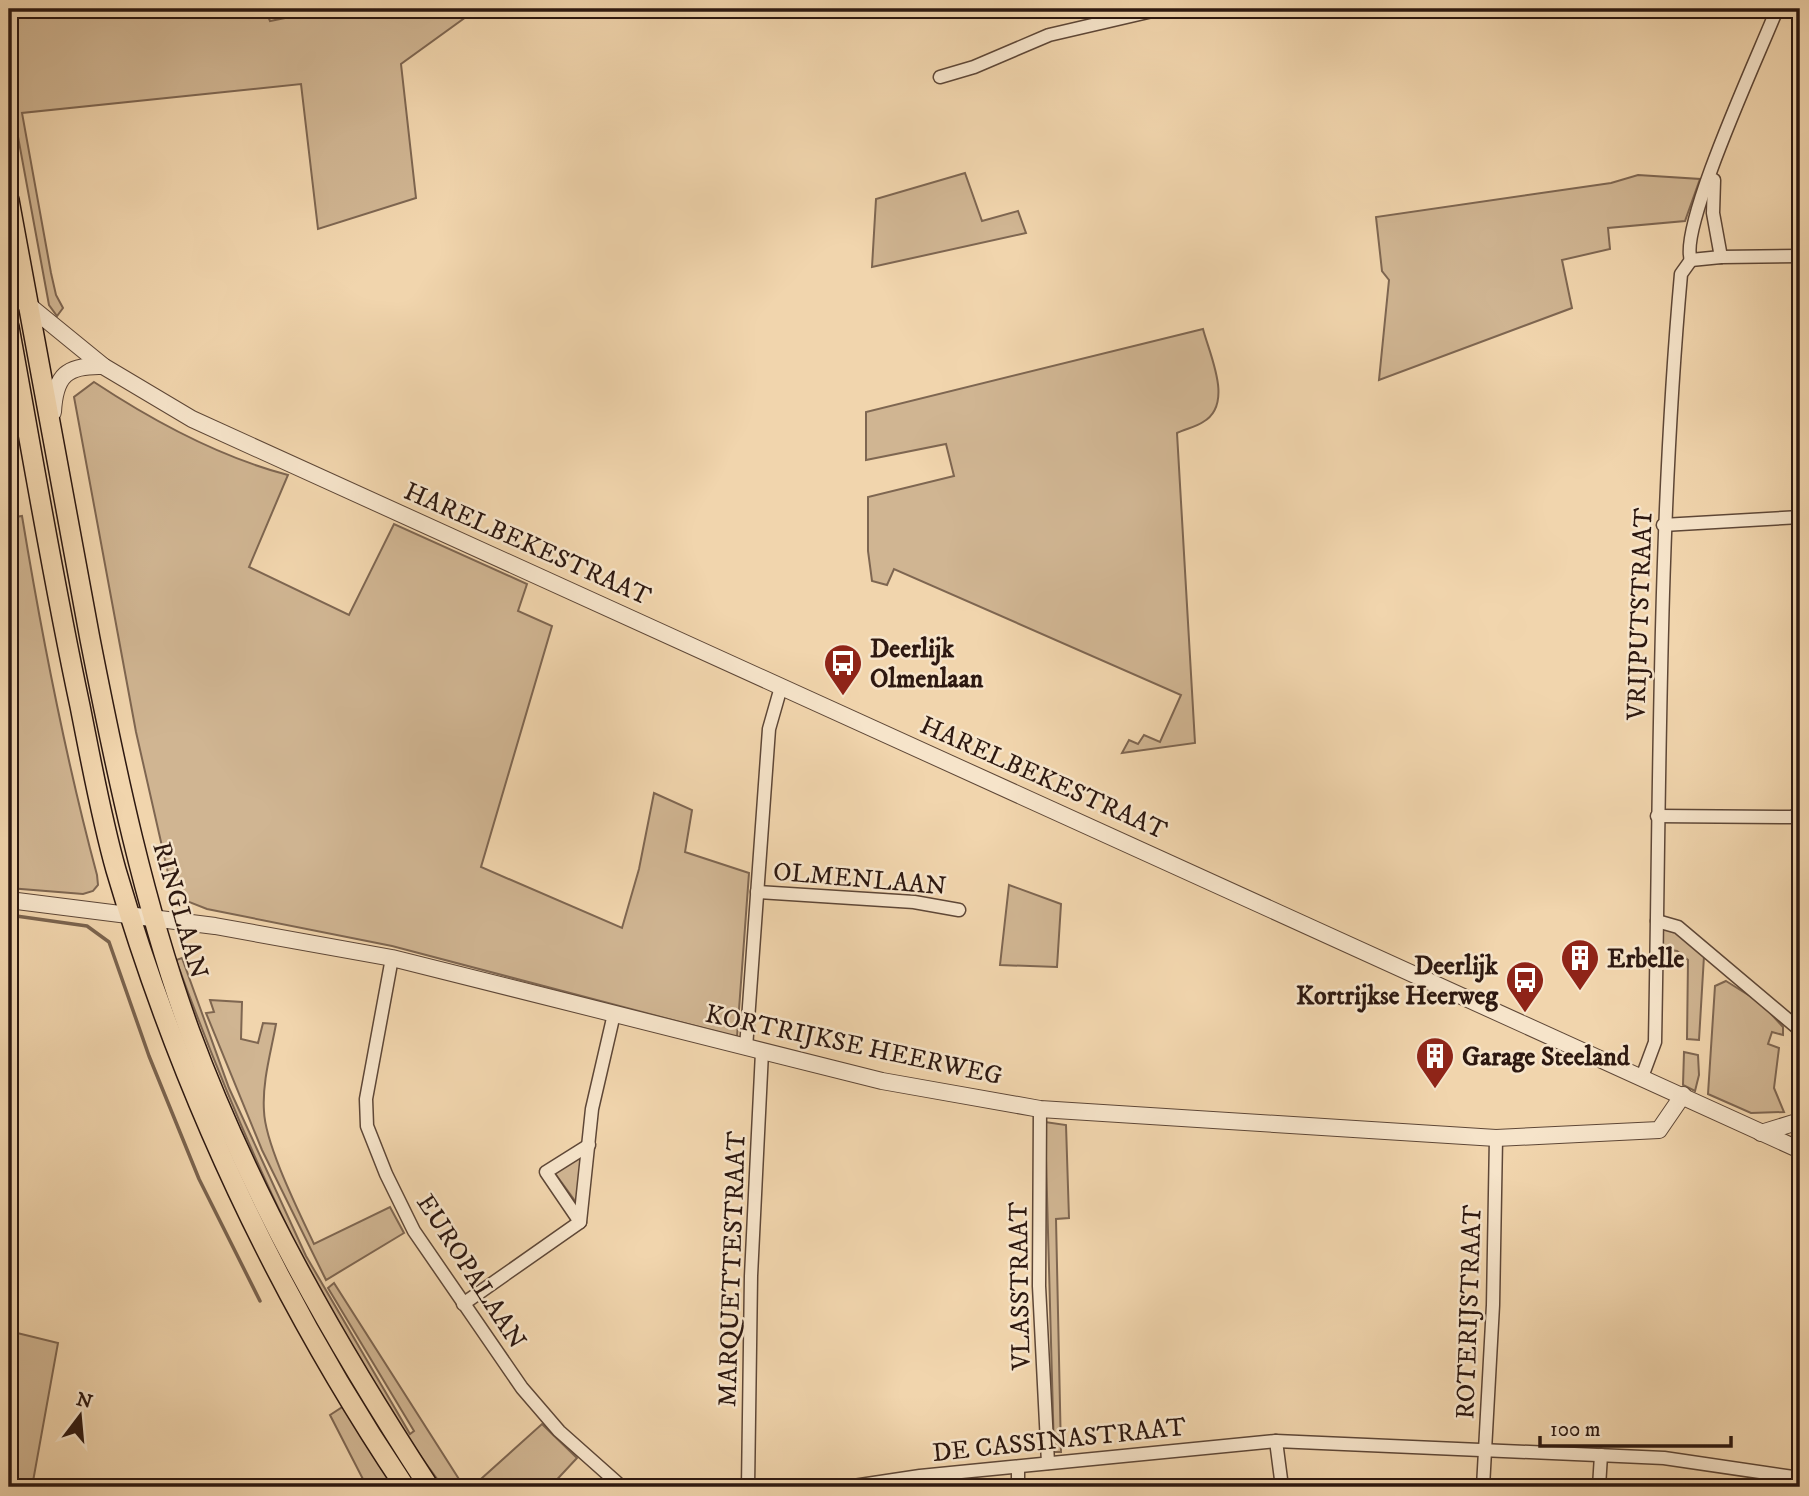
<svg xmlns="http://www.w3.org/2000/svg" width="1809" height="1496" font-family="'IM FELL DW Pica',serif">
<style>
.green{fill:#d0b592;stroke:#7e6651;stroke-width:2}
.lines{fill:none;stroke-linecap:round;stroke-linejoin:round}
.stream{stroke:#7a634e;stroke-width:3.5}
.minor-casing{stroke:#5e4737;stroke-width:15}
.tertiary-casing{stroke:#5e4737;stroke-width:18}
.secondary-casing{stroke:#2d1810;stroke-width:20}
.primary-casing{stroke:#2d1810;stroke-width:22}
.minor{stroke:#f6e4ca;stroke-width:12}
.tertiary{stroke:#f6e4ca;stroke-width:16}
.secondary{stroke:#f6e4ca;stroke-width:18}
.primary{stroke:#f1d5ad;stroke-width:19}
.labels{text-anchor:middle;stroke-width:5;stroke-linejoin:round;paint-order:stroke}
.street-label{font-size:26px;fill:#2d1810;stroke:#f6e4ca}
.poi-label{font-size:26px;font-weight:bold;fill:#2d1810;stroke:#f6e4ca;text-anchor:start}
</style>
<rect width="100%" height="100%" fill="#f1d5ad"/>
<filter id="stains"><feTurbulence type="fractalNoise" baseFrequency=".00286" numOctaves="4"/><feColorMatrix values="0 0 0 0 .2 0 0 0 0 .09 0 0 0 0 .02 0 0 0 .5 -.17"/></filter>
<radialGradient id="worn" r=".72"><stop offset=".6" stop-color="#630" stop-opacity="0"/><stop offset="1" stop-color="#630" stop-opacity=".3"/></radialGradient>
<g class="green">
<path d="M9,9H265L270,21L329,9H477L401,64L416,198L318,229L301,84L22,113L51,273L56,295L63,308L57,316L49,305L9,88Z"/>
<path d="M965,173L982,221L1018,211L1026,233L872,267L876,199Z"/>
<path d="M1638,175L1700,179L1685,221L1608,228L1610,249L1562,260L1572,308L1379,380L1389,280L1382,271L1376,217L1611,183Z"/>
<path d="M1203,329C1210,356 1234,404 1203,422C1196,427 1185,429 1177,433L1195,743L1122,753L1129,740L1138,744L1144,735L1160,742L1181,695L894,569L887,585L872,581L868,551V497L954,476L946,444L866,460V412Z"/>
<path d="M94,382C153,421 219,457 288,475L249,567L349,615L394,524L527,584L518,611L552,626L481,867L622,928L639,869L654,793L692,810L685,852L749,873L737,1037L392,946L207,909L189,902L171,886L136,732L74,397Z"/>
<path d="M22,516C42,637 65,756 97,875L98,885L93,891L83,894L9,888V518Z"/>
<path d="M1009,885L1061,904L1057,967L1000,965Z"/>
<path d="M1668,928L1675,929L1704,956L1699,1040L1687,1039L1688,960L1677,951L1662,949L1663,930Z"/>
<path d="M182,958L229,1088L306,1256L410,1434L414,1431L328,1288L334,1283L464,1487H443C324,1328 244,1145 176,960Z"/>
<path d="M1726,981L1761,1003L1783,1027V1035L1772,1032L1768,1044L1779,1048L1774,1088L1784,1112L1751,1113L1708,1094L1715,986Z"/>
<path d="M210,1000L242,1002L241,1039L258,1043L263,1023L276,1024C271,1052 262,1082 264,1111C265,1144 299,1212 314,1244L390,1207L404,1233L326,1280L262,1150L206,1013L214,1012Z"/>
<path d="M1684,1052L1698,1055L1699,1075L1695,1091L1683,1085Z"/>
<path d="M1045,1122L1066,1125L1069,1218L1056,1219L1061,1452H1054Z"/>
<path d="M581,1155L578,1205L554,1172Z"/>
<path d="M9,1331L58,1343L32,1487H9Z"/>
<path d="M344,1406L397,1487H367L330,1415Z"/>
<path d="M542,1424L577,1458L550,1487H472Z"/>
</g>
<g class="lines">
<path class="stream" d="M9,915L87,926L109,942L149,1056L199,1179L260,1301"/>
<defs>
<g id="minor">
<path d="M1798,9L1800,10"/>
<path d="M940,77L974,67L1049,35L1161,9"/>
<path d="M1714,180L1713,213L1721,257"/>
<path d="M1691,260C1678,228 1761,50 1777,9"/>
<path d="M1691,260L1721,257L1800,256"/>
<path d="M1663,525L1800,517"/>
<path d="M1657,816L1792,817L1800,812"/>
<path d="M757,892L914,902L959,910"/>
<path d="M1657,921L1678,927L1800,1030"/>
<path d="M392,958L366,1099L367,1126L386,1174L414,1231L522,1388L559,1431L622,1487"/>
<path d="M746,1048L769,729L781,687"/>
<path d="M1642,1077L1655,1042C1660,785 1658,530 1681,274L1691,260"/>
<path d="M1040,1109L1039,1286L1048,1463"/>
<path d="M580,1222L546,1172L589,1145"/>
<path d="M463,1304L580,1222L592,1109L614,1014"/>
<path d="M1276,1441L1282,1487"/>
<path d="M748,1487L751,1276L762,1052"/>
<path d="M847,1487L920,1476L1276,1441L1664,1458L1800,1478"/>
<path d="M1018,1487V1467"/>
<path d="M1483,1487L1493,1305L1496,1138"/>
<path d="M1599,1487L1601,1455"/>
</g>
<g id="tertiary">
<path d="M27,304L103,366L192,419L1800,1150"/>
<path d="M53,412C55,375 67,365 103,366"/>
<path d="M9,900L215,926L392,958L882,1081L1040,1109L1496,1138L1659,1130L1683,1095"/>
<path d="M1761,1133L1800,1121"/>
</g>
<path id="secondary" d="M9,287L27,304"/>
<g id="primary">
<path d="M9,200C37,346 62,493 90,639C116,772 144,905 190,1032C250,1194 335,1343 429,1487"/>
<path d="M9,327C32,453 53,580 80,706C91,761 101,817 116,870C181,1091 277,1296 405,1487"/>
</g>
</defs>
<use href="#minor" class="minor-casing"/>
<use href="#tertiary" class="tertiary-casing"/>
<use href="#secondary" class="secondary-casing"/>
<use href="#primary" class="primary-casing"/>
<use href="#minor" class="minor"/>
<use href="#tertiary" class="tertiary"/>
<use href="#secondary" class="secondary"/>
<use href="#primary" class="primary"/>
</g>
<defs>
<symbol id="bus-pin" viewBox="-11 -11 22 30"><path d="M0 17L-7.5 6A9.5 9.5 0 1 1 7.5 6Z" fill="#8f2418" stroke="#f6e4ca"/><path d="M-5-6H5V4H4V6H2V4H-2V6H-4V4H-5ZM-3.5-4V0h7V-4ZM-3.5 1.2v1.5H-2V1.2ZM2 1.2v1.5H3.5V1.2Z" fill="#fff"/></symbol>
<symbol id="building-pin" viewBox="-11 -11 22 30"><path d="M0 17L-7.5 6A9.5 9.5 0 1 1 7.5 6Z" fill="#8f2418" stroke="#f6e4ca"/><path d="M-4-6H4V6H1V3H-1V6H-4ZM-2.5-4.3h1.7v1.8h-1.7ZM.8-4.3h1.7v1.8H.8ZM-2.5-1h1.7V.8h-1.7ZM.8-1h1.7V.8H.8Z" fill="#fff"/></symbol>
</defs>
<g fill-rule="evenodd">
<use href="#bus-pin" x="821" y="641" width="44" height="60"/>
<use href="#building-pin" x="1558" y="936" width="44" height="60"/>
<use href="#bus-pin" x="1503" y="958" width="44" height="60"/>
<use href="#building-pin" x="1413" y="1034" width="44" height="60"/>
</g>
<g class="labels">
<g class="street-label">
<text transform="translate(528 543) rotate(24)" y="9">HARELBEKESTRAAT</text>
<text transform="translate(1639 614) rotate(-88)" y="9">VRIJPUTSTRAAT</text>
<text transform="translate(1044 777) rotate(24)" y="9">HARELBEKESTRAAT</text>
<text transform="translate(860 878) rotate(5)" y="9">OLMENLAAN</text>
<text transform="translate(181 910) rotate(74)" y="9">RINGLAAN</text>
<text transform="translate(854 1044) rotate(12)" y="9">KORTRIJKSE HEERWEG</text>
<text transform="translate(731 1269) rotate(-88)" y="9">MARQUETTESTRAAT</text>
<text transform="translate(472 1271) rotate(57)" y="9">EUROPALAAN</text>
<text transform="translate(1019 1286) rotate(-91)" y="9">VLASSTRAAT</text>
<text transform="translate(1468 1312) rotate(-88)" y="9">ROTERIJSTRAAT</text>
<text transform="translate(1059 1439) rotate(-6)" y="9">DE CASSINASTRAAT</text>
</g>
<g class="poi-label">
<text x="870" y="657">Deerlijk<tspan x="870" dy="30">Olmenlaan</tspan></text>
<text x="1607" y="967">Erbelle</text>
<text x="1498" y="974" text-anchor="end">Deerlijk<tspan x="1498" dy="30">Kortrijkse Heerweg</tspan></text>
<text x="1462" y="1065">Garage Steeland</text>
</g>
</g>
<rect width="1809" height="1496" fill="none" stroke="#f1d5ad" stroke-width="35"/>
<rect x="10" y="10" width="1788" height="1475" fill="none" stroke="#2d1810" stroke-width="3.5"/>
<rect x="18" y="18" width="1774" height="1461" fill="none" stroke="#2d1810" stroke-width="2"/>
<g transform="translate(80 1416) rotate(16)" stroke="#f6e4ca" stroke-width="5" paint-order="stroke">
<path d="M0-5L12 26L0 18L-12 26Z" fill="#2d1810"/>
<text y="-10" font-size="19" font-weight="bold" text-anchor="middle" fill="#2d1810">N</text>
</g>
<path d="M1540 1436v10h191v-10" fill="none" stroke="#2d1810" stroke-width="3.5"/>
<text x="1550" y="1436" font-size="21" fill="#2d1810" stroke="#f6e4ca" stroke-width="5" paint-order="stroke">100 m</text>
<rect width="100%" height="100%" filter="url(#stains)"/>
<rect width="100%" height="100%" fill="url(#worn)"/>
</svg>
